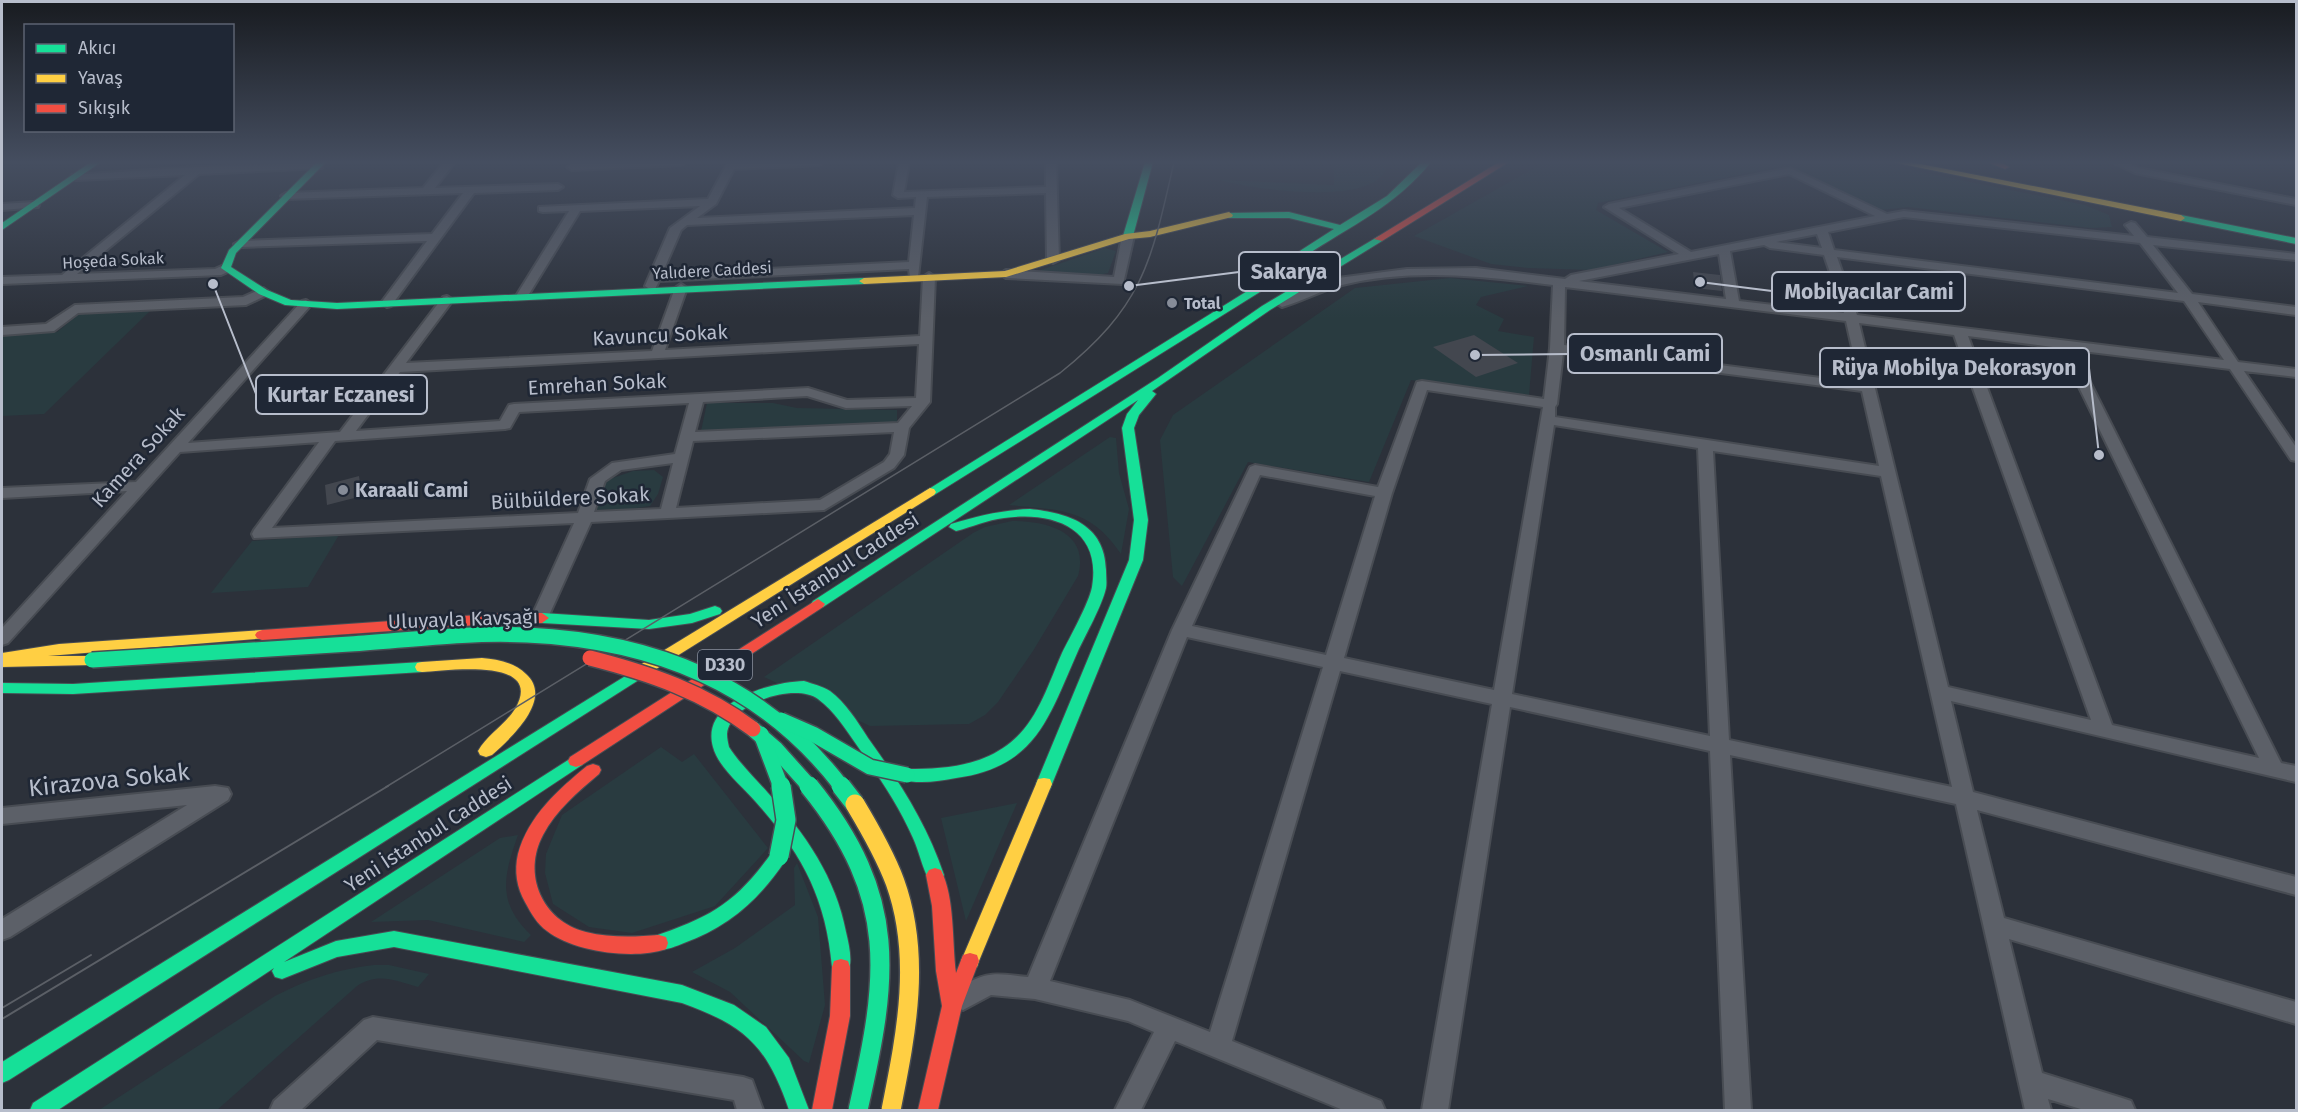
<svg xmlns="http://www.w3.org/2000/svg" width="2298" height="1112" font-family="'Fira Sans',sans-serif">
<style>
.green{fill:#293b40}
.building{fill:#43474f}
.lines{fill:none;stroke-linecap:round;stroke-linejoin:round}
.street-casing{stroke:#484c53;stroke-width:4}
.fast-casing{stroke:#484c53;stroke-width:2}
.slow-casing{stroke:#484c53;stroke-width:2}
.jam-casing{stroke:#484c53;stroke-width:2}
.street{fill:#5c6068;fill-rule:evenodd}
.fast{fill:#16e098;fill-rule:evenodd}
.slow{fill:#ffcf43;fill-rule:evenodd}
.jam{fill:#f24e42;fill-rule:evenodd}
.tram-far1{stroke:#5b5f66;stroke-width:1.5}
.tram{stroke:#5b5f66;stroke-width:2}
.fast-bridge-far1-casing{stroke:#484c53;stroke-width:18;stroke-linecap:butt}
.fast-bridge-casing{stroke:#484c53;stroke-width:22;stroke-linecap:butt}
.slow-bridge-casing{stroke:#484c53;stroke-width:22;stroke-linecap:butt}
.jam-bridge-casing{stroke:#484c53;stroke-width:18;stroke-linecap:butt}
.fast-bridge-far1{stroke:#16e098;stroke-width:15}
.fast-bridge{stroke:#16e098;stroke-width:19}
.slow-bridge{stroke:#ffcf43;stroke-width:19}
.jam-bridge{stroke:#f24e42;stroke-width:15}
.poi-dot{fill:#868c98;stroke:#1f2735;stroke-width:2}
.labels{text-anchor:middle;stroke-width:5;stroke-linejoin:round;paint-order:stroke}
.far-street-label{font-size:16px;fill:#b7bdcb;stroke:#1f2735}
.far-poi-label{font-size:16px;font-weight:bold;fill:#b7bdcb;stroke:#1f2735;text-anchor:start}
.shield{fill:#1f2735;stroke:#89909e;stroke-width:1.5}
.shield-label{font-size:18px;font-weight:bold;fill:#b7bdcb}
.street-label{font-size:20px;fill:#b7bdcb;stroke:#1f2735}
.poi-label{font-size:20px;font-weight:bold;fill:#b7bdcb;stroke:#1f2735;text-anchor:start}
.near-street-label{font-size:24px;fill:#b7bdcb;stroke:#1f2735}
.leader{fill:none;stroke:#b7bdcb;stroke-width:2}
.callout-dot{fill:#b7bdcb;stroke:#1f2735;stroke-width:2}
.callout{fill:#1f2735;stroke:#b7bdcb;stroke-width:2}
.callout-label{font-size:21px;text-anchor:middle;font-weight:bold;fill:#b7bdcb}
</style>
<rect width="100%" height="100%" fill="#2c313a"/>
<g class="green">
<path d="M1334,162H1387C1386,210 1248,189 1220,180L1334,185Z"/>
<path d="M1545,162H1871L2085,205L2109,215L2112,227L2091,228L1908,207L1881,210L1799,171L1773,168L1598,203L1596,210L1668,252L1592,270L1528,268L1491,264L1414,236Z"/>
<path d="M1105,248L1116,251L1108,273L1099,275L1041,272V270Z"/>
<path d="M1450,278L1528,286L1481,297L1476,305L1504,319L1498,331L1534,337L1529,395L1411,380L1369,482L1248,462L1182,586L1173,577L1160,440L1173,415L1355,288Z"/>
<path d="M151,310L44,414L2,416V335L57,332L79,314Z"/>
<path d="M707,403H773L797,408L897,410V422L701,431Z"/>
<path d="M1110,437L1116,438L1119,473L1129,509L1121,554C1090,508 1060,510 1009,505Z"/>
<path d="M654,470L663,477L658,494L650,506L631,509L595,510L607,480L633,471Z"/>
<path d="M1012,521C1047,521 1090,532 1078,576L1033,651L998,702L985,715L969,724L870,726L764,677L973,533L985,527Z"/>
<path d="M339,535L308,587L211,593L252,541Z"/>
<path d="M661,747L682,762L694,754L768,848L715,906L632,933L589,927L553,904L545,873L546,854L562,815Z"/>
<path d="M1017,803L966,921L941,818Z"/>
<path d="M518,835C504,875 496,902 531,935L524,942L428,920L371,922L500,838Z"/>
<path d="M797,863L818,917L825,1005L809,1063L804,1061L730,992L692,972L735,948L795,905L794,868Z"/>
<path d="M374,965H389L429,974L418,987C396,981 378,972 357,986L217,1110H99L275,996C308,979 338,969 374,965Z"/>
</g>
<g class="building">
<path d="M1693,272L1720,275L1722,291L1695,288Z"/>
<path d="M1474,335L1518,363L1476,377L1433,347Z"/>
<path d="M359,476L362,496L327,505L325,485Z"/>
</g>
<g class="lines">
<defs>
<g id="street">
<path d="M444,162H455L435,188L558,184L563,187L558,190L474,193L391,306L387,307L381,303L427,241L240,247L234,244L240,241L432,234L463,193L286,199L281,196L286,193L423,188Z"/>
<path d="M607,162H686L681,165L572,170L567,167L572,164Z"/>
<path d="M728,162H824L819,165L734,169L716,204L697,218L915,208L916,197L898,198L893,195L899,162H909L904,192L1046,187V162H1056L1059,260L1053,263L1047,260L1046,193L927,197L918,277H910L909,269L659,281L655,289L651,290L645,286L670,228L700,206L580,211L526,299H518L516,296L569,211L543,212L539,211V207L708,199ZM914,215L909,262L662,274L681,230L687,225Z"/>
<path d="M2112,162H2126L2138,168L2296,199V205L2135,173Z"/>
<path d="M318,163L322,164V168L199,174L77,274L215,269L226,264L230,265V271L221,275L2,284V277L62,275L185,175L76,180L71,177L72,175L198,167Z"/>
<path d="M1790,168L1887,214L1904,211L2134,236L2125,225L2131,222L2135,223L2147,237L2296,254V260L2153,245L2192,294L2296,307V315L2198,302L2238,362L2296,369V377L2244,371L2296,447V461L2291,460L2230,369L2074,350L2281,763L2296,766V782L1951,701L1973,792L2296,877V895L1977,810L2004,918L2296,1002V1024L2009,939L2042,1073L2122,1098L2131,1101L2135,1110H2084L2048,1099L2051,1110H2025L1956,804L1730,755L1751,1110H1725L1710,751L1510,707L1448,1110H1422L1492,704L1340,671L1232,1041L1381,1101L1385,1110H1343L1175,1041L1141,1110H1115L1154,1032L1128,1021L1035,999L991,995L963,1010L955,1007L951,999C955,991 960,988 968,983C990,970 1004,975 1028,977L1172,630L1250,467L1255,465L1378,487L1417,382L1422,381L1544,399L1550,348L1553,285C1483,276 1412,268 1342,285C1322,290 1303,301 1282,307L1276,303L1278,300L1338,278L1407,269L1476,268L1565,279L1571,275L1679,254L1604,207L1609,204ZM1789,174L1875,216L1691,252L1619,208ZM1904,217L2140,243L2178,293L1834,250L1828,232ZM1817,234L1822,248L1776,242ZM1764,245L1770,248L1824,255L1844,313L1739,301L1730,251ZM1719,254L1726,299L1579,281ZM1837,257L2184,301L2224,360L1857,315ZM1565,287L1846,321L1860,383L1564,345ZM1859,323L1954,335L2091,720L1948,687ZM1968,336L2060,348L2259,758L2112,725ZM1563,353L1862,391L1879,466L1555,417V407L1557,404ZM1427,390L1543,407L1494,690L1344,658L1392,493ZM1554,425L1698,448L1710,736L1512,694ZM1713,451L1881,476L1952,787L1729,740ZM1260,475L1375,496L1326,655L1192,626ZM1187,637L1323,667L1210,1032L1130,1000L1050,981Z"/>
<path d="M34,202L39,205L38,207L2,210V204Z"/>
<path d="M1128,233L1134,236L1123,284L1006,278L1000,274L1006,270L1114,277L1122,236Z"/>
<path d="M929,273L935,277L930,402L909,428L904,455L894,468L824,510L591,522L546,622H534L531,618L574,523L254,538L252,534L254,530L319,442L180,452L8,643L2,645V628L127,491L2,498V488L136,482L302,301L306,300L312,304L188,443L340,432L443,297L447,296L453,300L406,363L652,351L675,288L681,284L687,288L665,350L920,336L923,277ZM919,344L916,398L847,400L808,388L514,404L509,405L500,421L356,431L400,372ZM807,396L846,408L912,406L898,423L695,432L703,402ZM689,403L675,454L612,463L590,479L578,513L272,528L335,441L505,429L510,428L519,412ZM894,432L890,454L884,462L820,500L676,508L693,441ZM673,463L661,509L594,512L605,481L621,470Z"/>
<path d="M263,288L269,292L267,295L246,305L78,313L54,331L2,335V327L46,324L75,305L243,297Z"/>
<path d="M215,786L228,788L231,794L228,800L10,937L2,940V919L187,805L2,824V808Z"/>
<path d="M373,1017L743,1077L752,1080L763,1110H737L734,1100L377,1040L301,1110H270L274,1101L364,1020Z"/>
</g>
<g id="fast">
<path d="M91,162H101L2,230V223Z"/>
<path d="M317,162H326L236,253L231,267L267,290L291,300L337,303L864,278L869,281L864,284L337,309L285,305L259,294L221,268L229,250Z"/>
<path d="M1145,162H1153L1133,236L1128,239L1123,236Z"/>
<path d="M1422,162H1431C1390,214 1330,234 1281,274L1285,275V279L1263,290L934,495L930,496L924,492L1257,285L1292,256L1334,229L1289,218H1229L1225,215L1226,213L1289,212L1340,225L1387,196Z"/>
<path d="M2181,215L2296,238V244L2178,220V216Z"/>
<path d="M1379,236L1382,237V241L1270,310L1152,391L1156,394L1139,415L1134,428L1148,520L1143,560L1050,789L1044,790L1038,789L1036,784L1129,560L1134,520L1122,428L1127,414L1138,400L823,607H813L811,604L813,601L1158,378L1262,306Z"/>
<path d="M1030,509C1068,513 1105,524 1106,570C1106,576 1107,583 1106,588C1102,606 1086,634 1078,651C1049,716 1037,767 956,778C939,781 918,785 901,779L899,775L901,771L907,769C940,769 975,767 1003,748C1036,727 1047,687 1062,653C1070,637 1089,603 1092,587C1102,528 1053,511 1004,518C987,520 972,527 956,531L949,527L951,524C978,516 1002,510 1030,509Z"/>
<path d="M715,606L720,608L722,611L720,614L692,623L649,629L542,623L535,618L542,613L649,620L690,614Z"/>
<path d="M422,662L427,663L429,667L427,671L422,672L73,694L2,693V683L73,684Z"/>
<path d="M640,667L645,668L648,672L645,676L9,1080L2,1083V1062Z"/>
<path d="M804,681C813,684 822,686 830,691C846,703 857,721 868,738C899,781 927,824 944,875L941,880L935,882L929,880C922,867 919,851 913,838C898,804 877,774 856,744C845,728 834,711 818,699C795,682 730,703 727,734C727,738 728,743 729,747C740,764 755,778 768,793C805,833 836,878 846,932C849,945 853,961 848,973L841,975L834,973L832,967C826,897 801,852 755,801C742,786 718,767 713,747C700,701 771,682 804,681Z"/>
<path d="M576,755L582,757L584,761L582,765L284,962L336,941L394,931L682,985L734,1005L766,1027L789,1058L809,1110H789C767,1046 746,1026 682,1003L394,947L337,957L282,979L275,977L272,971L274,968L58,1110H30L33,1103Z"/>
<path d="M779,849L785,851L788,856L785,861C759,900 728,927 684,943C674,947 663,952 652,949L650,943L652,937C712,916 735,904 773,851Z"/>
</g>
<g id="slow">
<path d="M1892,162H1910L2181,215L2185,218L2181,221Z"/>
<path d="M1229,212L1233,215L1232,217L1150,237L1129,239L1006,277L864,284L859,281L864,278L1005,271L1125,234L1150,231Z"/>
<path d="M930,488L934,489L936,492L934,495L645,676H635L632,672L635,668Z"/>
<path d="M262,630L267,632L269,635L267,638L48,656H97L99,660L97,664L92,665L2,667V653L59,644Z"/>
<path d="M482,658C497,659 515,663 526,674C554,699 511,738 492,755L486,757L480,755L478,751C487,735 505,725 515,709C546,656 445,671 422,672L417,671L415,667L417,663L422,662Z"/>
<path d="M1044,778L1050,779L1052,784L979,961L977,967L970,969L963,967L961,961L1036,784L1038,779Z"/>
</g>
<g id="jam">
<path d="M1499,162H1509L1382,241L1374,239Z"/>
<path d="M1987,162H2000L2009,167L2005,169Z"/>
<path d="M818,599L825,604L823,607L582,765L576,767L570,765L568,761L570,757Z"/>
<path d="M506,613H542L549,618L542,623H506L262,640L257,638L255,635L257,632L262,630Z"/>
<path d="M593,764L599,766L601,770L599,774C578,792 556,810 543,835C522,874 542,921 586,932C610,938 635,937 659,935L666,937L668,943L666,949C634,960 574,952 547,931C537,924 531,913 525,902C517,888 514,871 518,854C528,816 559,789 587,766Z"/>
<path d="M935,868L941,870C955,898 952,942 956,973L963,955L970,953L977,955L979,961L962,1006L938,1110H918L942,1006L936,971L932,906L926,875L929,870Z"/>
<path d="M841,959L848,961L850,967V1016L832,1110H812L830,1016L832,967L834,961Z"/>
</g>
</defs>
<use href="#street" class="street-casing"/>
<use href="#fast" class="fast-casing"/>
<use href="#slow" class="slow-casing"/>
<use href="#jam" class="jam-casing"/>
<use href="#street" class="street"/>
<use href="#fast" class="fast"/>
<use href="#slow" class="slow"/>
<use href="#jam" class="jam"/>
<path class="tram-far1" d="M386,787L1060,373C1144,305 1151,263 1174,162"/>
<g class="tram">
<path d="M2,1008L91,955"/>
<path d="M2,1019L388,786"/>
</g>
<defs>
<g id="fast-bridge-far1">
<path d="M92,660C178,654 264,649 350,644C409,640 468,632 527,635C655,641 763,684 842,787"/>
<path d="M781,720L813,734L870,767L907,775"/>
<path d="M753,729L776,749L810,787"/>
<path d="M761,734L781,787"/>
</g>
<g id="fast-bridge">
<path d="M809,786C900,898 888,978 858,1110"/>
<path d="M841,786L855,804"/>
<path d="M779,856L786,820L781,786"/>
</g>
<path id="slow-bridge" d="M855,804C870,829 885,855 895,882C922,957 906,1034 891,1110"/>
<path id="jam-bridge" d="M590,658C649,673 704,692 753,729"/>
</defs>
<use href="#fast-bridge-far1" class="fast-bridge-far1-casing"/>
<use href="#fast-bridge" class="fast-bridge-casing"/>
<use href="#slow-bridge" class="slow-bridge-casing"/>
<use href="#jam-bridge" class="jam-bridge-casing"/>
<use href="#fast-bridge-far1" class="fast-bridge-far1"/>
<use href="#fast-bridge" class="fast-bridge"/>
<use href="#slow-bridge" class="slow-bridge"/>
<use href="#jam-bridge" class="jam-bridge"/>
</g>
<linearGradient id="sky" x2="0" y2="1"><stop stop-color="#181b20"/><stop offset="0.51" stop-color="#454e60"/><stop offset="1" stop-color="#454e60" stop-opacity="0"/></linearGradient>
<rect width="2298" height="318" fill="url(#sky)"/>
<g class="poi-dot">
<circle cx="1172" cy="303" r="6"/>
<circle cx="343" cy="490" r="6"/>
</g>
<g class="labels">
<g class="far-street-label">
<text transform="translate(113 260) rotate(-3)" y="6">Hoşeda Sokak</text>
<text transform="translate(712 270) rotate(-3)" y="6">Yalıdere Caddesi</text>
</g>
<g class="far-poi-label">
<text x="1184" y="309">Total</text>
</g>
<rect class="shield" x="698" y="650" width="54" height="30" rx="4.5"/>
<g class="shield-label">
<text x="725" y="671">D330</text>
</g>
<g class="street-label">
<text transform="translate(660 335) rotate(-3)" y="7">Kavuncu Sokak</text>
<text transform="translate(597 384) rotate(-3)" y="7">Emrehan Sokak</text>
<text transform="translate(138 457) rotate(-48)" y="7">Kamera Sokak</text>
<text transform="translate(570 498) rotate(-3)" y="7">Bülbüldere Sokak</text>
<text transform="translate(835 570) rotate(-33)" y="7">Yeni İstanbul Caddesi</text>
<text transform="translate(463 619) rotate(-2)" y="7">Uluyayla Kavşağı</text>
<text transform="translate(428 834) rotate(-33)" y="7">Yeni İstanbul Caddesi</text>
</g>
<g class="poi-label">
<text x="355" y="497">Karaali Cami</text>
</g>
<g class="near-street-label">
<text transform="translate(109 780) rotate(-6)" y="8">Kirazova Sokak</text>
</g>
</g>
<path class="leader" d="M1129 286L1239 272M1700 282L1772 291M1475 355L1568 354M2099 455L2089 368M213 284L256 394"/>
<g class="callout-dot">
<circle cx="1129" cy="286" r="6"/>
<circle cx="1700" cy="282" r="6"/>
<circle cx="1475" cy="355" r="6"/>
<circle cx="2099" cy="455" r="6"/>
<circle cx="213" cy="284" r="6"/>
</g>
<g class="callout">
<rect x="1239" y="252" width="101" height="39" rx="6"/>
<rect x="1772" y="272" width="193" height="39" rx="6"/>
<rect x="1568" y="334" width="154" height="39" rx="6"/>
<rect x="1820" y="348" width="269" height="39" rx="6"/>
<rect x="256" y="375" width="171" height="39" rx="6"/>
</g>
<g class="callout-label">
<text x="1289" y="279">Sakarya</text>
<text x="1869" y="299">Mobilyacılar Cami</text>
<text x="1645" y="361">Osmanlı Cami</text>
<text x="1954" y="375">Rüya Mobilya Dekorasyon</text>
<text x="341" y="402">Kurtar Eczanesi</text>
</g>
<rect width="2298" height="1112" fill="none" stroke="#b7bdcb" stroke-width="6"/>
<rect x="24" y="24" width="210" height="108" fill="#1f2735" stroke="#5c6371" stroke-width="1.5"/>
<rect x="36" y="44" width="30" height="9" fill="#16e098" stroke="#5c6371" stroke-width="1.5"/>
<text x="78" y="54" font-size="18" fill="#b7bdcb">Akıcı</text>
<rect x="36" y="74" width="30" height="9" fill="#ffcf43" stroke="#5c6371" stroke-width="1.5"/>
<text x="78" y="84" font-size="18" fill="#b7bdcb">Yavaş</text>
<rect x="36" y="104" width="30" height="9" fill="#f24e42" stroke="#5c6371" stroke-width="1.5"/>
<text x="78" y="114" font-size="18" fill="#b7bdcb">Sıkışık</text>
</svg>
